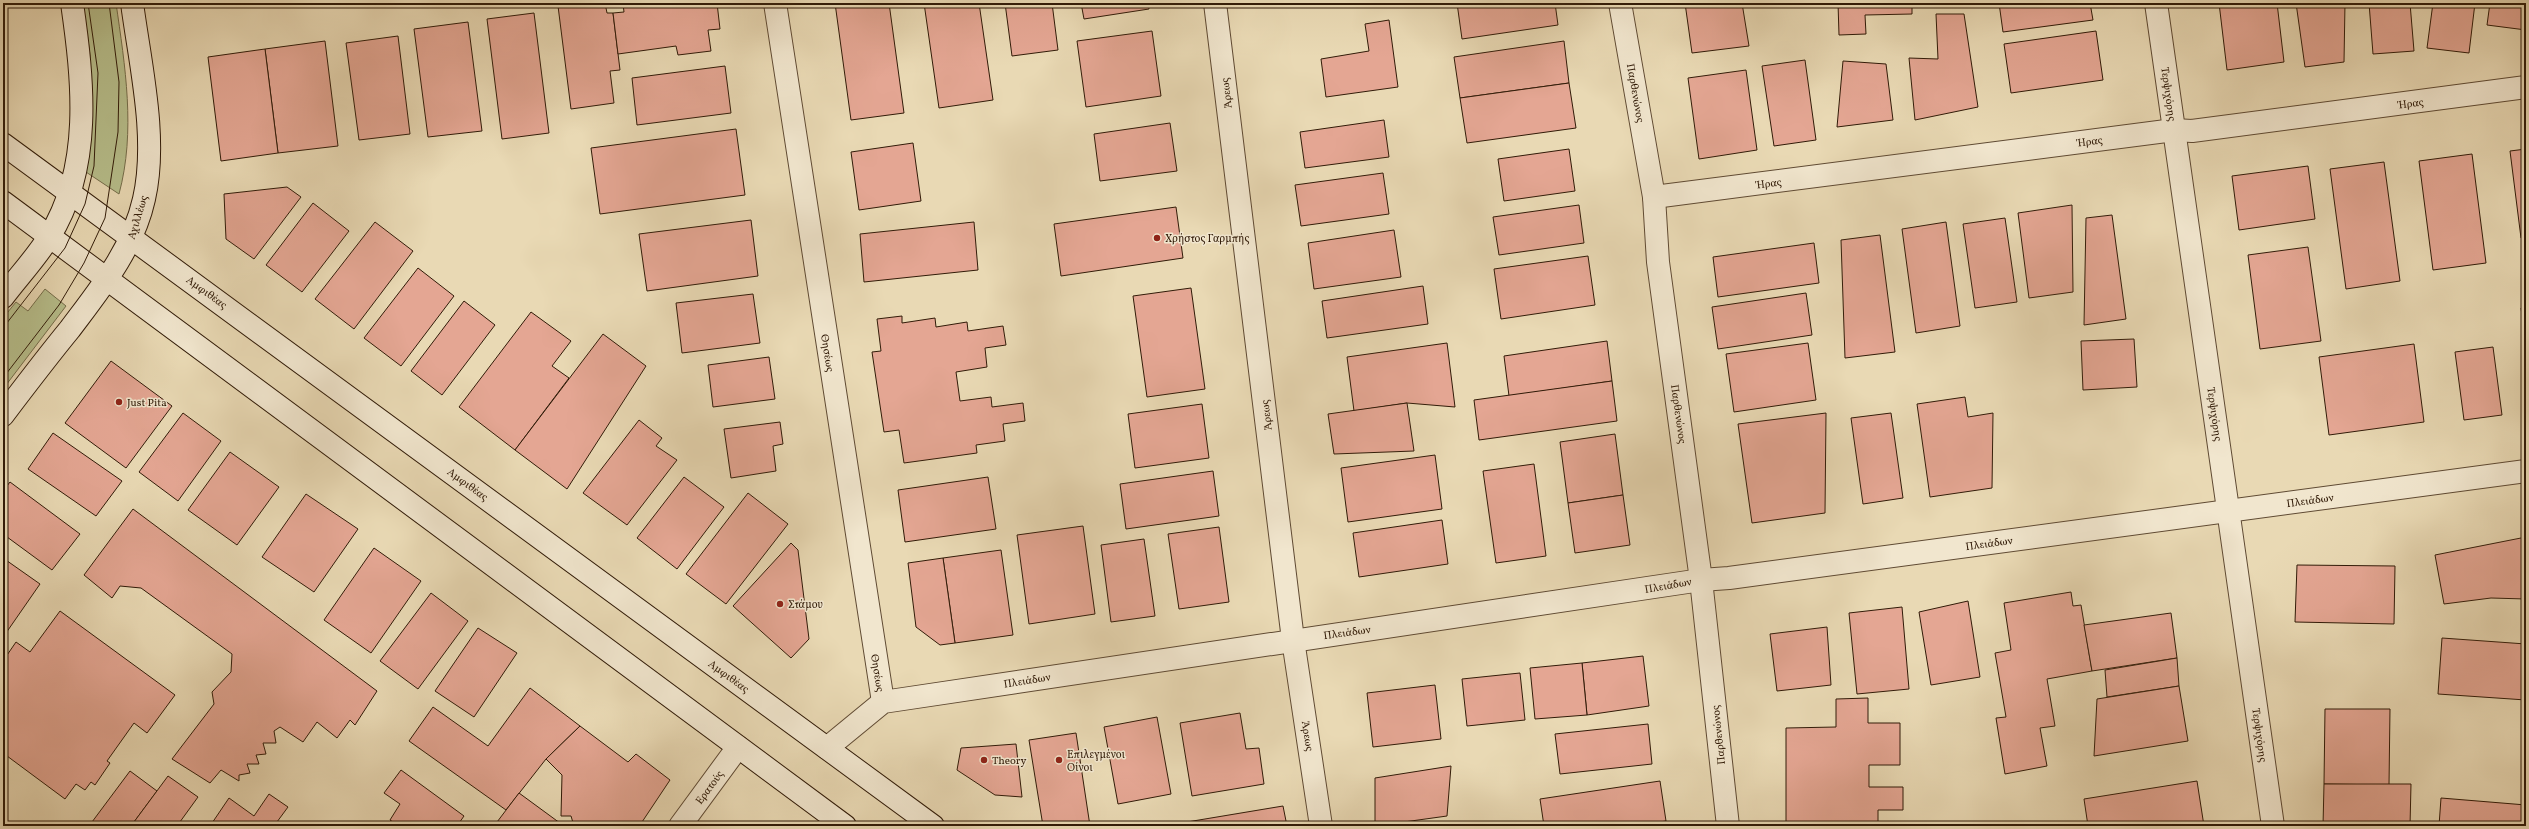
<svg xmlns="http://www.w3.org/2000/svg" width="2529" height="829" font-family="Vollkorn,serif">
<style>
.green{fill:#b7bf8c;stroke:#746d4a}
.building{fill:#e4a693;stroke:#311b08}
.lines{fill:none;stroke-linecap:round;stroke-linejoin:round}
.minor-casing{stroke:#5f4a33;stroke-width:24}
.tertiary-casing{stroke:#5f4a33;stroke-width:24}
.secondary-casing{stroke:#311b08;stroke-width:24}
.minor{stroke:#f1e6ce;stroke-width:22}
.tertiary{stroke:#f1e6ce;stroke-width:22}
.secondary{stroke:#f1e6ce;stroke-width:22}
.tram{stroke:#311b08;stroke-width:1}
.poi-dot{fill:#8f2418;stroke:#f1e6ce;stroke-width:1.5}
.labels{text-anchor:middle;stroke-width:3;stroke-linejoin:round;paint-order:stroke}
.street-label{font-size:11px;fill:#311b08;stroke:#f1e6ce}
.poi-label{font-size:11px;fill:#311b08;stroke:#f1e6ce;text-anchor:start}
</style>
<rect width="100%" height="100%" fill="#e9d9b4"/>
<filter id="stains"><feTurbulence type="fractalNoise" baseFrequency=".005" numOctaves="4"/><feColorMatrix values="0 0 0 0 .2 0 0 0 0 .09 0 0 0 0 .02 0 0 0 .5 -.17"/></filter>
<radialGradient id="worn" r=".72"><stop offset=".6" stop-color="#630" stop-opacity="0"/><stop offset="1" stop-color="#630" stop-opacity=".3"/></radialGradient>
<g class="green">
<path d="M83,3H116C125,66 136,131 119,194L80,168L91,105L90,55Z"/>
<path d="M45,289L66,306L3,389V318L16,302L28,311Z"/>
</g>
<g class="building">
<path d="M585,3H605L607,13H613L620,70L610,71L614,103L571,109L558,6Z"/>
<path d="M717,3L720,29L708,30L711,51L678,55L676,46L618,54L613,13L624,12L623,4Z"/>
<path d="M835,3H889L904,113L851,120Z"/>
<path d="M924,3H979L993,100L939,108Z"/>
<path d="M1005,3H1052L1058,50L1012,56Z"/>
<path d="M1081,3H1148L1149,9L1084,19Z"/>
<path d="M1457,3H1555L1558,25L1462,39Z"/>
<path d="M1685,3H1742L1749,46L1692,53Z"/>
<path d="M1838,3H1912V14L1865,15L1866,34L1839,35Z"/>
<path d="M1999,3H2090L2093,20L2003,32Z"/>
<path d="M2219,3H2277L2284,62L2227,70Z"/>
<path d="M2296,3H2345L2344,62L2305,67Z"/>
<path d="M2369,3H2410L2414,51L2373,54Z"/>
<path d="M2433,3H2475L2469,53L2427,48Z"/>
<path d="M2490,3H2526V30L2487,25Z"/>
<path d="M534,13L549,133L502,139L487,19Z"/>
<path d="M1936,14H1964L1978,107L1915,120L1909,58L1938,59Z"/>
<path d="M1389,20L1398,87L1326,97L1321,59L1369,51L1365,24Z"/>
<path d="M468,22L482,131L428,137L414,29Z"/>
<path d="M1152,31L1161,96L1086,107L1077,41Z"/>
<path d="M2096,31L2103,80L2011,93L2004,44Z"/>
<path d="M398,36L410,134L359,140L346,43Z"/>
<path d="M325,41L338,146L278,153L265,49Z"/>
<path d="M1564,41L1569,83L1460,98L1454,57Z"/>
<path d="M265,49L278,153L221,161L208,57Z"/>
<path d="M1805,60L1816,140L1774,146L1762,66Z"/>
<path d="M1843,61L1886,64L1893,120L1837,127Z"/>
<path d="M725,66L731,113L637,125L632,78Z"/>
<path d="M1746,70L1757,150L1699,159L1688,78Z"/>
<path d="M1569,83L1576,128L1467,143L1460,98Z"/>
<path d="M1384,120L1389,157L1305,168L1300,132Z"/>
<path d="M1170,123L1177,171L1100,181L1094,134Z"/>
<path d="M736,129L745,195L600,214L591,148Z"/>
<path d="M913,143L921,201L859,210L851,152Z"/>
<path d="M1569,149L1575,191L1504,201L1498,159Z"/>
<path d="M2526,149V237L2521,238L2510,151Z"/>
<path d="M2472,154L2486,263L2433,270L2419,161Z"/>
<path d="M2384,162L2400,281L2346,289L2330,169Z"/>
<path d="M2308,166L2315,219L2239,230L2232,176Z"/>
<path d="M1383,173L1389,214L1301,226L1295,185Z"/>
<path d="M287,187L301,197L254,259L226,239L224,194Z"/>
<path d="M313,203L349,231L302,292L266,265Z"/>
<path d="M1579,205L1584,243L1499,255L1493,217Z"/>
<path d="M2072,205L2073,292L2029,298L2018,213Z"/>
<path d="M1176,207L1183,258L1061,276L1054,224Z"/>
<path d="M2112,215L2126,319L2084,325L2086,218Z"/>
<path d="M2005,218L2017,302L1975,308L1963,224Z"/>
<path d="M751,220L758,276L647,291L639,234Z"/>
<path d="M375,222L413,251L354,329L315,299Z"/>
<path d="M974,222L978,270L864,282L860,234Z"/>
<path d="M1946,222L1960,326L1916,333L1902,229Z"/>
<path d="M1394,230L1401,277L1314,289L1308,243Z"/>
<path d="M1880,235L1895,352L1845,358L1841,240Z"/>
<path d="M1814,243L1819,283L1718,297L1713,257Z"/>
<path d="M2308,247L2321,341L2260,349L2248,255Z"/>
<path d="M1588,256L1595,305L1501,319L1494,269Z"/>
<path d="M418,268L454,296L401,366L364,338Z"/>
<path d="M1423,286L1428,324L1327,338L1322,301Z"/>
<path d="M1191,288L1205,389L1147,397L1133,296Z"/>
<path d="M1806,293L1812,335L1718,349L1712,307Z"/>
<path d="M753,294L760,343L682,353L676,303Z"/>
<path d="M464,301L495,325L442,395L411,371Z"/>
<path d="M2526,307V345L2521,308Z"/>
<path d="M531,312L571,341L552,366L569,378L515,450L459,407Z"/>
<path d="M902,316V323L935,318L936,327L967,322L968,331L1003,326L1006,345L985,348L987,367L956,372L960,401L991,397L992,407L1023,403L1025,421L1003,424L1005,441L976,445L977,453L904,463L899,430L884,432L872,352L881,351L877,319Z"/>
<path d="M603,334L646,366L567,489L515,450Z"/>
<path d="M2134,339L2137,387L2083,390L2081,341Z"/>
<path d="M1607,341L1612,381L1509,396L1504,356Z"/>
<path d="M1447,343L1455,407L1407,403L1354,411L1347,357Z"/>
<path d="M1808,343L1816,400L1734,412L1726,354Z"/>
<path d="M2414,344L2424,422L2329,435L2319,357Z"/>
<path d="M2493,347L2502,415L2464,420L2455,352Z"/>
<path d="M769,357L775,399L713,407L708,365Z"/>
<path d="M111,361L172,406L126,468L65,423Z"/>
<path d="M1612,381L1617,421L1479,440L1474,400Z"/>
<path d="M1965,397L1968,417L1993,413L1992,488L1930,497L1917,404Z"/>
<path d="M1407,403L1414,451L1334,454L1328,414Z"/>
<path d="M1202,404L1209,458L1135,468L1128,414Z"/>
<path d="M183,413L221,441L178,501L139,472Z"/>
<path d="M1826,413L1825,513L1752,523L1738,424Z"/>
<path d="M1891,413L1903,498L1863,504L1851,418Z"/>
<path d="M639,420L662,438L656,446L677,460L627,525L583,493Z"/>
<path d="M780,422L783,444L773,446L776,471L731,478L724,429Z"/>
<path d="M53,433L122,481L96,516L28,469Z"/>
<path d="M1615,434L1623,495L1568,503L1560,442Z"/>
<path d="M230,452L279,487L237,545L188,510Z"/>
<path d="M1435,455L1442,509L1348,522L1341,468Z"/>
<path d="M1534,464L1546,556L1496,563L1483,471Z"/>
<path d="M1213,471L1219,516L1126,529L1120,484Z"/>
<path d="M684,477L724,507L677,569L637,538Z"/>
<path d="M988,477L996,529L905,542L898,490Z"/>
<path d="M10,482L80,534L52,570L3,534V491Z"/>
<path d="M748,493L788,524L726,604L686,574Z"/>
<path d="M306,494L358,529L314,592L262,557Z"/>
<path d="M1623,495L1630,545L1575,553L1568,503Z"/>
<path d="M133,509L377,691L355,725L350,720L337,738L317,722L303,742L280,727L274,731L276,743H263L266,754L256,755L259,764H247L250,773L239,775V781L221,770L210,783L172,759L214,704L212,692L231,672L232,654L141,588L120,586L112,598L84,575Z"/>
<path d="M1442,520L1448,564L1359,577L1353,533Z"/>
<path d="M1083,526L1095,614L1029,624L1017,535Z"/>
<path d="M1219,527L1229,602L1179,609L1168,534Z"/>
<path d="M2526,537V599L2491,598L2444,604L2435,555Z"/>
<path d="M1144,539L1155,616L1111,622L1101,545Z"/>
<path d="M791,543L798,550L809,639L791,658L733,606Z"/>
<path d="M374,548L421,581L371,653L324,620Z"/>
<path d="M1001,550L1013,635L955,643L943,558Z"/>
<path d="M3,558L40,584L6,633L3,631Z"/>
<path d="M943,558L955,643L940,645L916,627L908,563Z"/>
<path d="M2297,565L2395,566L2394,624L2295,622Z"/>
<path d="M2071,592L2073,606L2081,605L2092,671L2047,679L2055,726L2040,728L2047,766L2005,774L1996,718L2006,717L1995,653L2011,650L2004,603Z"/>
<path d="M431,593L468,621L418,689L380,661Z"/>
<path d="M1968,601L1980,677L1931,685L1919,612Z"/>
<path d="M1902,607L1909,689L1857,694L1849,613Z"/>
<path d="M60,611L175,695L147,733L134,723L107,761L110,763L95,785L91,782L85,790L76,784L65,799L3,753V661L16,642L30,652Z"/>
<path d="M2171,613L2177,658L2092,671L2084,625Z"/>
<path d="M1827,627L1831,685L1777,691L1770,634Z"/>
<path d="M478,628L517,653L474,717L435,691Z"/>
<path d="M2442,638L2526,644V700L2438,694Z"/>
<path d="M1643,656L1649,706L1587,715L1582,663Z"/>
<path d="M2177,658L2179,686L2107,697L2105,670Z"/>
<path d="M1582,663L1587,715L1535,719L1530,668Z"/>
<path d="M1520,673L1525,720L1467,726L1462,679Z"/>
<path d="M1435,685L1441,739L1373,747L1367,693Z"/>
<path d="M2179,686L2188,741L2094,756L2097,699Z"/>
<path d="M530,688L580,726L546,759L506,810L409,741L433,707L488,746Z"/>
<path d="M1868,698V723H1900V765H1869V787H1903V810H1878V826H1840V824L1786,826V728L1836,727V699Z"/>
<path d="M2325,709H2390L2389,785L2324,784Z"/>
<path d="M1240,713L1246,749L1259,748L1264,784L1192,796L1180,723Z"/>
<path d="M1157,717L1171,794L1118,804L1104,727Z"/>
<path d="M1648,724L1652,764L1560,774L1555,734Z"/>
<path d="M580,726L628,762L636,754L670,780L640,825L574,826L571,816H561L562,775L546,759Z"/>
<path d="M1076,733L1090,826H1043L1029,740Z"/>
<path d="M1016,744L1022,797L995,795L957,770L961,748Z"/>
<path d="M1451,766L1447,816L1375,826V778Z"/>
<path d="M401,770L464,816L457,826H399L390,820L400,804L384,793Z"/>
<path d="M130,771L157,791L131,826H89Z"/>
<path d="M168,776L198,797L177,826H131Z"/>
<path d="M1660,781L1666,821L1632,826H1544L1540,799Z"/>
<path d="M2197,781L2204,826H2088L2084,799Z"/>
<path d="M2324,784H2411L2410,826H2323Z"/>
<path d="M519,793L564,826H494Z"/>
<path d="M269,794L288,807L274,826H210L229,798L254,816Z"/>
<path d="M2441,798L2526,805V826H2439Z"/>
<path d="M1283,806L1287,826H1181V823Z"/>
<path d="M1181,823V826H1163Z"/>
</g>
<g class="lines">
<defs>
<g id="minor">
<path d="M775,3L883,702"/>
<path d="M1215,3L1293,640L1321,826"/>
<path d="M1620,3L1654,197L1658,262L1701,580L1728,826"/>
<path d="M2156,3L2273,826"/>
<path d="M1654,197L2174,130L2192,131L2526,87"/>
<path d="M680,826L738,747"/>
</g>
<path id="tertiary" d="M827,748L883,702L1701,580L1729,578L2526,471"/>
<g id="secondary">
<path d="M3,144L933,826"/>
<path d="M3,202L845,826"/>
<path d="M3,297C18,277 36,258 49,237C93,167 83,80 72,3"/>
<path d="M3,415C25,386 47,357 70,329C100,289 133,249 144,199C158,138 140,64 132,3"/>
</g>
</defs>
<use href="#minor" class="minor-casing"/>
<use href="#tertiary" class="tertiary-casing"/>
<use href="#secondary" class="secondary-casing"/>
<use href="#minor" class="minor"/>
<use href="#tertiary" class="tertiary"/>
<use href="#secondary" class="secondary"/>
<g class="tram">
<path d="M3,328L65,248L85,204L94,166L98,73L88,3"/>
<path d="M3,378L59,305L84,263L105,218L118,132L119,82L109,3"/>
</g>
</g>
<g class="poi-dot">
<circle cx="1157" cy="238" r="4"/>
<circle cx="119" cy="402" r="4"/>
<circle cx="780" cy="604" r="4"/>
<circle cx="984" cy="760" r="4"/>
<circle cx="1059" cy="760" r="4"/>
</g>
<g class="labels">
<g class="street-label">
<text transform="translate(1226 93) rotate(-97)" y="4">Άρεως</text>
<text transform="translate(1636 93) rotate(80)" y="4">Παρθενώνος</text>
<text transform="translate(2169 94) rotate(82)" y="4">Τερψιχόρης</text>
<text transform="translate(2411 103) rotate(-7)" y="4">Ήρας</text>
<text transform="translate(2090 141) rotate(-7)" y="4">Ήρας</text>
<text transform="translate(1769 183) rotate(-7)" y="4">Ήρας</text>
<text transform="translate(137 217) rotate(-73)" y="4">Αχιλλέως</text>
<text transform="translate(207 292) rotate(36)" y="4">Αμφιθέας</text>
<text transform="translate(828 353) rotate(81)" y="4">Θησέως</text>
<text transform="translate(1679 414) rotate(82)" y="4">Παρθενώνος</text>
<text transform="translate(2215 414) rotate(82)" y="4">Τερψιχόρης</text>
<text transform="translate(1266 415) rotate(-97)" y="4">Άρεως</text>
<text transform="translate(468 484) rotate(36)" y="4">Αμφιθέας</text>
<text transform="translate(2310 500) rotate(-8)" y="4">Πλειάδων</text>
<text transform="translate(1989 543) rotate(-8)" y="4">Πλειάδων</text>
<text transform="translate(1668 585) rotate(-10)" y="4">Πλειάδων</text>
<text transform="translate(1347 632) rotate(-8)" y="4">Πλειάδων</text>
<text transform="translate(878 673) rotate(81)" y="4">Θησέως</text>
<text transform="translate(729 676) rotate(36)" y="4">Αμφιθέας</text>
<text transform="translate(1027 680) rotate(-9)" y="4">Πλειάδων</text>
<text transform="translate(1718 735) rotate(-96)" y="4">Παρθενώνος</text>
<text transform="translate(2260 735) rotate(82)" y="4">Τερψιχόρης</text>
<text transform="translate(1308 736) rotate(81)" y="4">Άρεως</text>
<text transform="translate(709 787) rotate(-54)" y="4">Ερατούς</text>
</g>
<g class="poi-label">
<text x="1165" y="242">Χρήστος Γαρμπής</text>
<text x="127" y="406">Just Pita</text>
<text x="788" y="608">Στάμου</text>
<text x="1067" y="758">Επιλεγμένοι<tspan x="1067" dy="13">Οίνοι</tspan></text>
<text x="992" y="764">Theory</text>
</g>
</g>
<rect width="2529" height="829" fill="none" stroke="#e9d9b4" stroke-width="16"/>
<rect x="4" y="4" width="2521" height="821" fill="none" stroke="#311b08" stroke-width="2"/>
<rect x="8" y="8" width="2513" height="813" fill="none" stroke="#311b08"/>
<rect width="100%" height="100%" filter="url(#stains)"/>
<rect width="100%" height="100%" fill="url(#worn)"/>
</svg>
